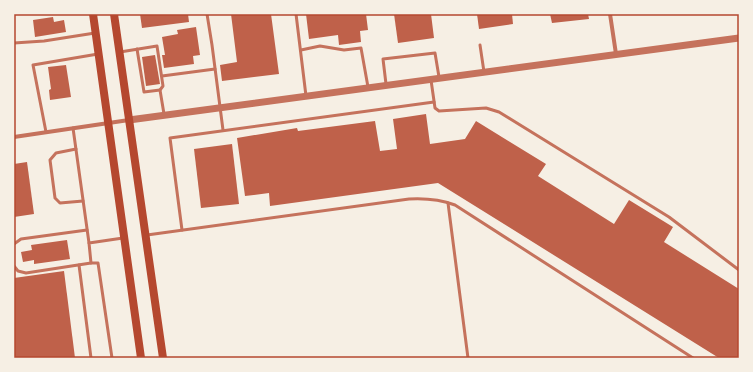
<svg xmlns="http://www.w3.org/2000/svg" width="753" height="372" font-family="Lato,sans-serif">
<style>
.building{fill:#bf614a}
.lines{fill:none;stroke-linecap:round;stroke-linejoin:round}
.service{stroke:#c5725c;stroke-width:3}
.minor{stroke:#c5725c;stroke-width:4}
.tertiary{stroke:#c5725c;stroke-width:7}
.secondary{stroke:#b5482f;stroke-width:8}
.neatline{fill:none;stroke:#b5482f;stroke-width:1.5}
</style>
<rect width="100%" height="100%" fill="#f6efe4"/>
<g class="building">
<path d="M140,14H188L189,22L142,28Z"/>
<path d="M231,14H271L279,74L222,81L220,65L237,62Z"/>
<path d="M306,14H366L368,30L360,31L361,42L339,45L338,35L309,39Z"/>
<path d="M394,14H431L434,38L398,43Z"/>
<path d="M477,14H512L513,24L479,29Z"/>
<path d="M550,14H588L589,19L552,23Z"/>
<path d="M53,17L54,22L64,20L66,32L35,37L33,20Z"/>
<path d="M196,27L200,55L193,56L194,64L164,68L162,55H165L162,37L178,34L177,30Z"/>
<path d="M155,55L160,84L146,86L142,57Z"/>
<path d="M66,65L71,97L50,100L49,90L51,89L48,67Z"/>
<path d="M426,114L430,144L465,139L476,121L546,164L538,176L614,224L629,200L673,227L664,242L739,289V358H719L438,183L270,206L269,193L245,196L237,138L297,128L298,131L375,121L380,151L397,149L393,119Z"/>
<path d="M232,144L239,204L201,208L194,149Z"/>
<path d="M27,162L34,214L14,217V164Z"/>
<path d="M67,240L70,259L34,264V260L23,262L21,252L32,250L31,245Z"/>
<path d="M64,271L75,358H14V278Z"/>
</g>
<g class="lines">
<g class="service">
<path d="M207,14L212,45L223,130"/>
<path d="M296,14L306,96"/>
<path d="M14,43L44,41L95,33"/>
<path d="M480,45L484,72"/>
<path d="M137,49L144,92L160,90"/>
<path d="M301,50L320,46L344,50L361,48L368,87"/>
<path d="M120,52L157,46L163,86L160,90L164,114"/>
<path d="M162,76L215,69"/>
<path d="M431,80L435,108L439,111L486,108L499,112L669,217L739,270"/>
<path d="M386,84L383,59L435,53L439,77"/>
<path d="M73,128L89,243"/>
<path d="M46,132L33,65L98,54"/>
<path d="M76,149L56,153L50,160L55,198L60,203L83,201"/>
<path d="M448,203L468,358"/>
<path d="M182,230L170,138L434,102"/>
<path d="M147,235L409,199C426,198 439,199 455,205L693,358"/>
<path d="M14,244L21,239L87,230"/>
<path d="M91,263H98L112,358"/>
<path d="M79,265L91,358"/>
<path d="M14,266L18,271L26,273L91,263L89,243L123,238"/>
</g>
<g class="minor">
<path d="M610,14L616,54"/>
<path d="M14,137L129,120"/>
</g>
<path class="tertiary" d="M129,120L739,38"/>
<g class="secondary">
<path d="M93,14L141,358"/>
<path d="M114,14L163,358"/>
</g>
</g>
<rect width="753" height="372" fill="none" stroke="#f6efe4" stroke-width="30"/>
<rect x="15" y="15" width="723" height="342" class="neatline"/>
</svg>
